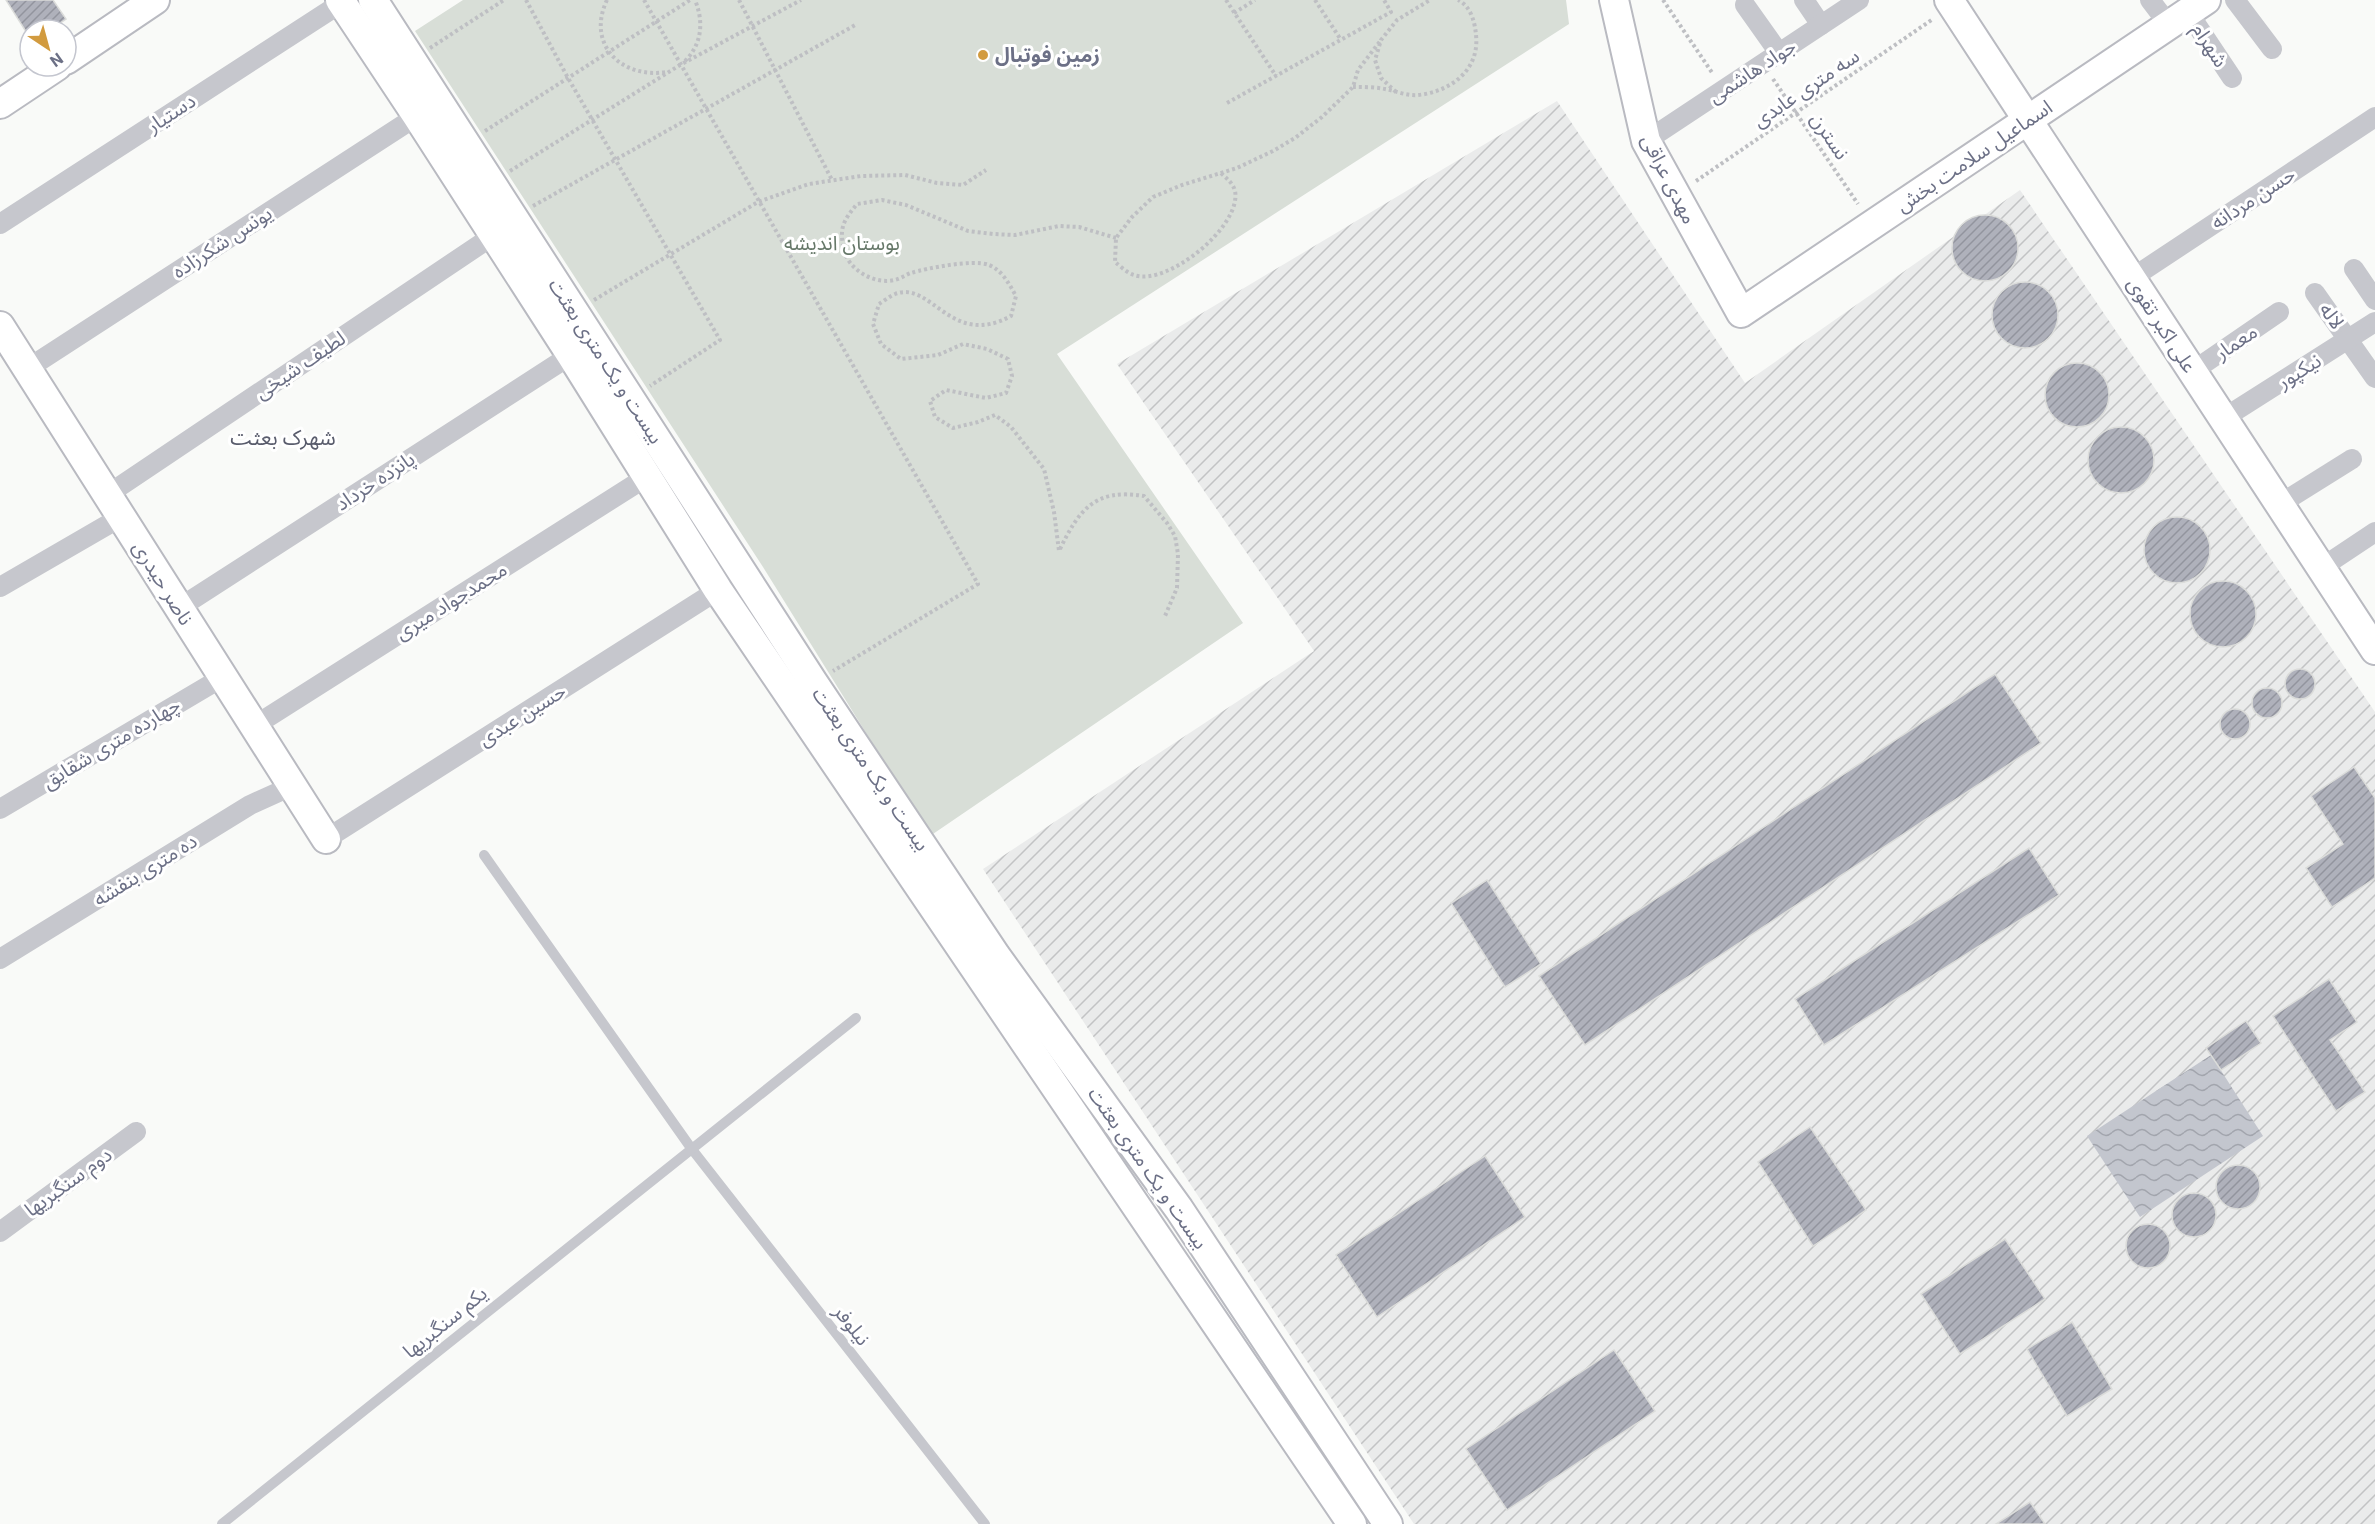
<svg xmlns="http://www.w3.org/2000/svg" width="2375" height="1524" font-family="Roboto,'Noto Sans Arabic',sans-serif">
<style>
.industrial{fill:url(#industrial-furrows)}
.green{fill:#d8ded7}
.water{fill:url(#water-waves)}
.building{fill:url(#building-hatch);stroke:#dbdcda;stroke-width:1.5}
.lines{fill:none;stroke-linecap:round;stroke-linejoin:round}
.secondary-casing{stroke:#b9bac1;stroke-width:32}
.path{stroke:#bebfc3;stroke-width:4;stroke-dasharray:3 3;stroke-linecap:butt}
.lane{stroke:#c6c7cd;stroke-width:10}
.street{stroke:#c6c7cd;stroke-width:20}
.secondary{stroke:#fff;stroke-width:28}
.poi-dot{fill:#d29b3f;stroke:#fff;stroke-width:2}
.labels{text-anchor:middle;stroke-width:6;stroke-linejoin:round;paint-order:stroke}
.street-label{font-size:20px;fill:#6c7086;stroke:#fff}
.poi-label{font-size:20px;font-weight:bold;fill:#6c7086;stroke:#fff;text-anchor:start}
.park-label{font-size:20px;fill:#667869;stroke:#fff}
.neighbourhood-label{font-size:21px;fill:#595c6c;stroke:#fff}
</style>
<defs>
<pattern id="industrial-furrows" width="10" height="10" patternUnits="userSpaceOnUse" patternTransform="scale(1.5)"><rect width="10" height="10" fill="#eaebeb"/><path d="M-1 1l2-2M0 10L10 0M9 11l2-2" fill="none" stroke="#c2c3c4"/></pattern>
<pattern id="water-waves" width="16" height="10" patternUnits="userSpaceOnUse" patternTransform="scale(1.5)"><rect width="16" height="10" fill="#c3c6ce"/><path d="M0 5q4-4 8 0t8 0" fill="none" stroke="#a2a5ad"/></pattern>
<pattern id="building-hatch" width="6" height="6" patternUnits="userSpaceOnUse" patternTransform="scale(1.5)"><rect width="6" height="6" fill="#afb1bb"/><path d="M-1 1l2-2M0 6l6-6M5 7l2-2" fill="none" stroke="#92949e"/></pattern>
</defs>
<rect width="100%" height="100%" fill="#f9faf8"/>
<path class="industrial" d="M1557,101L1745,383L2020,190L2375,712V1524H1414L983,869L1314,651L1117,364Z"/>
<path class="green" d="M463,0H1566L1569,24L1057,354L1243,623L930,836L763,567L415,31Z"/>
<path class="water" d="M2211,1055L2263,1136L2140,1217L2087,1136Z"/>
<g class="building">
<path d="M6,0H53L66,19L50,30H30V38Z"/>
<circle cx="1985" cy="248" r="33"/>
<circle cx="2025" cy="315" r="33"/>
<circle cx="2077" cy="395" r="32"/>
<circle cx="2121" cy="460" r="33"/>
<circle cx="2177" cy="550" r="33"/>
<circle cx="2223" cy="614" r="33"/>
<circle cx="2300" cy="684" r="15"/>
<path d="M1995,674L2041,743L1585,1045L1539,976Z"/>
<circle cx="2267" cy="703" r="15"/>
<circle cx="2235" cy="724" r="15"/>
<path d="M2354,767L2375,798V878L2332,907L2306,868L2343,844L2311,796Z"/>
<path d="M2029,848L2059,895L1824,1045L1795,999Z"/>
<path d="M1487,880L1541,964L1505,987L1451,903Z"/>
<path d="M2329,979L2357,1022L2330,1040L2365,1092L2336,1111L2273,1016Z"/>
<path d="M2246,1021L2261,1043L2221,1070L2206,1048Z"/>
<path d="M1810,1127L1866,1210L1813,1246L1758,1162Z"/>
<path d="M1485,1156L1525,1217L1377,1317L1336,1255Z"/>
<circle cx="2238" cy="1187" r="22"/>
<circle cx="2194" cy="1215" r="22"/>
<circle cx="2148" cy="1246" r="22"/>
<path d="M2005,1239L2045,1299L1960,1354L1921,1294Z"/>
<path d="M2072,1322L2112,1389L2067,1416L2027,1349Z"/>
<path d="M1614,1350L1655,1411L1507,1510L1466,1449Z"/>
<path d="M2030,1502L2045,1524H1996Z"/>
</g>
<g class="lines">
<defs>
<g id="secondary">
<path d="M340,0L417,116L571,355L718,590L1352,1524"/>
<path d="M373,0L813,682L996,956L1179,1209L1388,1524"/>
<path d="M1614,0L1646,141L1741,313L2206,0"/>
<path d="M1949,0L2375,650"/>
<path d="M66,60L155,0"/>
<path d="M0,104L57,66"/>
<path d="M0,326L326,839"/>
</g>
</defs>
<use href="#secondary" class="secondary-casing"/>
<g class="path">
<path d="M526,0L568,78L720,340L650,386"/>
<path d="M607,0C586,44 621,79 666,72"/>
<path d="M644,0L978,584L833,671"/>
<path d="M739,0L832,180"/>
<path d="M1226,0L1276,76"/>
<path d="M1315,0L1341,40"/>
<path d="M1663,0L1713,74"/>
<path d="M1234,13L1255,0"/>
<path d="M430,48L504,0"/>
<path d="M685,61C702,44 704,22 695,0"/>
<path d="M1773,79L1858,204"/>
<path d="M1353,87C1363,87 1375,87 1385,89C1396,91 1407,96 1418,95C1449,92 1480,71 1476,35C1475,23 1471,6 1458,0"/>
<path d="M1396,92L1381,78L1375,60L1381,40L1397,20L1430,0"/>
<path d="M1227,103L1391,12L1384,0"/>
<path d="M485,131L690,0"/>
<path d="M510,171L680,65L801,0"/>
<path d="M1221,173C1227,179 1233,183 1235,191C1242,226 1167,287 1134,275C1127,273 1120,266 1115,262L1116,238L1132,217L1153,197L1182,185L1237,168L1273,151L1295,138L1322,117L1353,87L1358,70L1381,40"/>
<path d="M1696,181L1933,19"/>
<path d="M533,206L857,24"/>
<path d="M1116,238L1079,227L1059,226L1015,235L993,234L968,231L906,205L882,200L857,204C843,221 839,228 844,250C848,269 874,285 894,280C900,279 905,275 911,273C927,268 974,259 989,265C1003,271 1009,284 1016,296L1011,316C950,349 932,280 895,294C890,296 884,301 879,304L873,324L881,344L901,359L938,355L963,344L987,349L1008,359L1012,376L1006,393L986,398L946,390L930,401L935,417L953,428L978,422L995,415L1011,427L1044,469L1054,512L1059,551C1079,510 1094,488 1144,496L1167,523L1175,536L1178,554L1177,588L1165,616"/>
<path d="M594,300L758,202L809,184L861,176L905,175L937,183L963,185L986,170"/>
</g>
<g class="lane">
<path d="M484,855L691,1148L985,1524"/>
<path d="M222,1524L856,1018"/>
</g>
<g class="street">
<path d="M1804,0L1821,25"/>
<path d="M2150,0L2169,25"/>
<path d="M2235,0L2272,49"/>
<path d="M1745,5L1779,53"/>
<path d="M2188,12L2232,78"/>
<path d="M1646,141L1859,0"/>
<path d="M0,224L341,3"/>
<path d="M2354,269L2375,300"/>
<path d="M2132,278L2375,117"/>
<path d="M2315,293L2375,378"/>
<path d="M27,369L417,116"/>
<path d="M2193,371L2279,312"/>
<path d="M2224,418L2375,322"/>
<path d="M107,495L494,235"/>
<path d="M2280,504L2352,459"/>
<path d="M2321,568L2375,532"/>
<path d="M0,587L121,517"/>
<path d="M179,608L571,355"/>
<path d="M254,726L648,476"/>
<path d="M0,809L223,677"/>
<path d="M326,839L718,590"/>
<path d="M0,959L250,805L292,786"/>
<path d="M0,1232L136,1132"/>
</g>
<use href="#secondary" class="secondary"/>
</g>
<circle class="poi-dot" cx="983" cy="55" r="6"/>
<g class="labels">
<g class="street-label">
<text transform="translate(2210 45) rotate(57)" y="7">شهرام</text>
<text transform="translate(1752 71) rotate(-33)" y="7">جواد هاشمی</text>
<text transform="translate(1806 88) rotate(-34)" y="7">سه متری عابدی</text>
<text transform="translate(171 113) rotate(-33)" y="7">دستیار</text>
<text transform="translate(1830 136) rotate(56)" y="7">نسترن</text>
<text transform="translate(1974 156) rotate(-34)" y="7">اسماعیل سلامت بخش</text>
<text transform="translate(1669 179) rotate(63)" y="7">مهدی عراقی</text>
<text transform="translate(2253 198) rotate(-33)" y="7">حسن مردانه</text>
<text transform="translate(222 242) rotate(-33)" y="7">یونس شکرزاده</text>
<text transform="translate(2332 316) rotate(54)" y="7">لاله</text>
<text transform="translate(2162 325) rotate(57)" y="7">علی اکبر تقوی</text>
<text transform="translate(2236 342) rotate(-34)" y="7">معمار</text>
<text transform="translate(606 361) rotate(57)" y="7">بیست و یک متری بعثت</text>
<text transform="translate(300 365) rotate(-34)" y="7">لطیف شیخی</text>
<text transform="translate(2299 371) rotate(-32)" y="7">نیکپور</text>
<text transform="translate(375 481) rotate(-33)" y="7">پانزده خرداد</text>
<text transform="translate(163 583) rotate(58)" y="7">ناصر حیدری</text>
<text transform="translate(451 601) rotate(-32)" y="7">محمدجواد میری</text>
<text transform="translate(522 715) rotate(-32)" y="7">حسین عبدی</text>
<text transform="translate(111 743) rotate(-31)" y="7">چهارده متری شقایق</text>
<text transform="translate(871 769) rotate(56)" y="7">بیست و یک متری بعثت</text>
<text transform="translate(145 870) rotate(-32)" y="7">ده متری بنفشه</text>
<text transform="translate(1148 1168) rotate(55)" y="7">بیست و یک متری بعثت</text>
<text transform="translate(68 1182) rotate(-36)" y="7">دوم سنگبریها</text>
<text transform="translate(445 1322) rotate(-39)" y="7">یکم سنگبریها</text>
<text transform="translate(852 1325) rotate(52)" y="7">نیلوفر</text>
</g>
<g class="poi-label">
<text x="995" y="62">زمین فوتبال</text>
</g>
<g class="park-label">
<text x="842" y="250">بوستان اندیشه</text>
</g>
<g class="neighbourhood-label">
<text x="283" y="445">شهرک بعثت</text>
</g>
</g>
<g transform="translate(48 48) rotate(144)"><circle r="28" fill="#ffffff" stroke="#c4c6cf" stroke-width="1.5"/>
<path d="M0-4.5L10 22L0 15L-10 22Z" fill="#d29b3f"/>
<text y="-9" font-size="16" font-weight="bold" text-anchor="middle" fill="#6c7086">N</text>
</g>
</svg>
